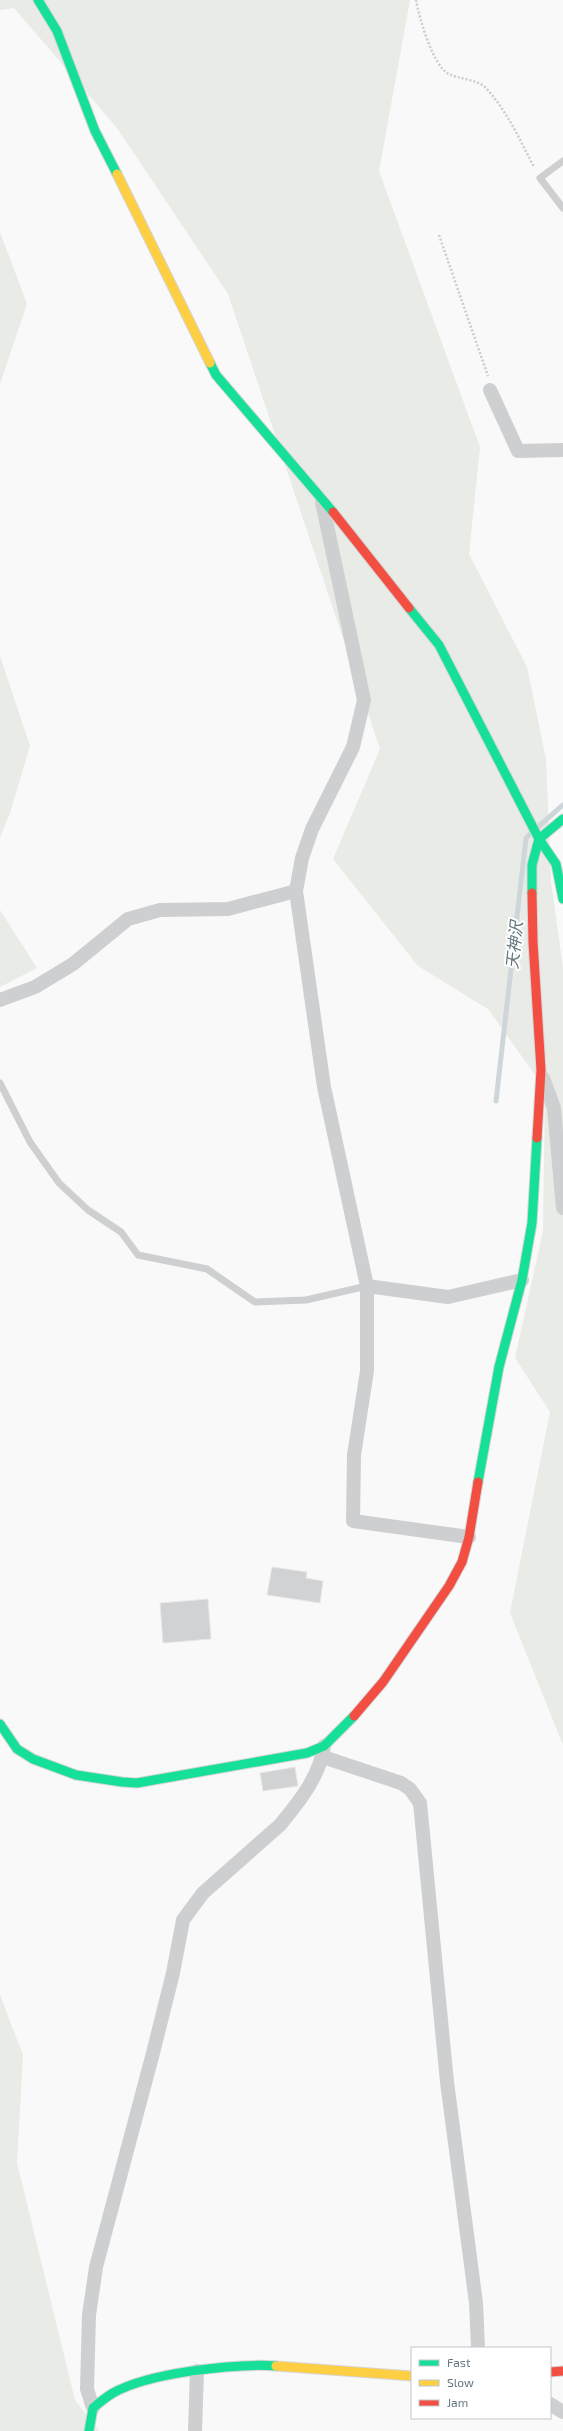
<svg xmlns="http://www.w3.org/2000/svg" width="563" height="2431" font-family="'Exo 2','Noto Sans JP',sans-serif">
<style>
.green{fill:#e8ebe6}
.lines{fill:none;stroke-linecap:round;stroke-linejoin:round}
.stream{stroke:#ced6d9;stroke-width:5}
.building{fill:#d0d2d3;stroke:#e8e8e8}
.fast-casing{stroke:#d5d6d7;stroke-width:11}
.slow-casing{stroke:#d5d6d7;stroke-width:11}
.jam-casing{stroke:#d5d6d7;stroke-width:11}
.path{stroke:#cbcccd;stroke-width:2.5;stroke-dasharray:2 2;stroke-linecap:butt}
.lane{stroke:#cecfd0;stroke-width:7}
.street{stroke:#cecfd0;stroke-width:14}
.fast{stroke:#16e098;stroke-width:9}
.slow{stroke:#ffcf43;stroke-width:9}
.jam{stroke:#f24e42;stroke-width:9}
.labels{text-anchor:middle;stroke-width:4;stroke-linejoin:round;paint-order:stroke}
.water-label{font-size:16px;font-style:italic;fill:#60757c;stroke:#fff}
</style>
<rect width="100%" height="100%" fill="#f9f9f9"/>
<g class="green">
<path d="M0,0H410L379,171L480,447L469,554L527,667L546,759L551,881L563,968V1745L510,1613L550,1412L515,1358L543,1231L545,1089L488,1009L418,966L333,859L380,749L228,294L117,128L14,8L0,10Z"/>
<path d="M0,232L27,304L0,384Z"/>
<path d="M0,656L30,746L10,813L0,837Z"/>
<path d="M0,910L37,968L0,987Z"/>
<path d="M0,1995L23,2055L17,2163L75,2400L99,2431H0Z"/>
</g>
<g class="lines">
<g class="stream">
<path d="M538,827L563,805"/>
<path d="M496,1101L526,838L532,832"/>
</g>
</g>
<g class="building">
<path d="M272,1567L307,1572L306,1578L323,1581L320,1603L267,1595Z"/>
<path d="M208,1599L211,1639L163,1643L160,1603Z"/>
<path d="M295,1767L298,1786L263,1791L260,1773Z"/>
</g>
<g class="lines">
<defs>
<g id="fast">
<path d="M38,0L57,31L95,131L117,174"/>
<path d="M210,363L216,375L333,512"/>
<path d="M409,608L439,645L539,839L556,864L563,899"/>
<path d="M532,893V865L539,839L563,819"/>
<path d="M478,1482L499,1367L522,1280L532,1223L537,1138"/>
<path d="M0,1724L17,1749L33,1759L76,1775L122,1782L137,1783L307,1753L324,1746L354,1716"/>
<path d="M89,2431L93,2408C99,2403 106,2397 113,2393C148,2373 235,2363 276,2366"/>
</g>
<g id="slow">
<path d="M117,174L210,363"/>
<path d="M276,2366L412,2376"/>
</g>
<g id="jam">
<path d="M333,512L409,608"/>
<path d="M532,893L533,942L541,1070L537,1138"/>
<path d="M354,1716L383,1682L449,1586L462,1562L469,1537L478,1482"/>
<path d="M550,2372L563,2371"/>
</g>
</defs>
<use href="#fast" class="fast-casing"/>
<use href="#slow" class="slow-casing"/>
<use href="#jam" class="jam-casing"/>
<g class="path">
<path d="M416,0C419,17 433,67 449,74C459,79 479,80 486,88C507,111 520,140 534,167"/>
<path d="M439,235L488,376"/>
</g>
<g class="lane">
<path d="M563,161L540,178L563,208"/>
<path d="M0,1083L30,1142L59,1183L88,1210L121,1232L138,1255L207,1269L255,1302L306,1300L367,1286"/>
</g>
<g class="street">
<path d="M490,390L518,451L563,450"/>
<path d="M322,502L364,700L353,747L312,829L302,858L296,891L324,1087L367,1286V1371L354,1455L353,1521L469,1537"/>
<path d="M0,1000L35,987L73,964L128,919L160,910L228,909L296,891"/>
<path d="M543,1078L554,1108L563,1208"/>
<path d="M367,1286L448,1297L522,1280"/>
<path d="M323,1757L401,1783L410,1789L420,1803L447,2082L476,2303L478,2348"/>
<path d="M550,2404L563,2412"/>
<path d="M93,2408L87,2389L89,2315L96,2267L153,2053L173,1973L183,1920L203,1893L280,1825C299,1802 320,1776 324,1746"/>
<path d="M195,2431L197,2371"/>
</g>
<use href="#fast" class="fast"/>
<use href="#slow" class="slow"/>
<use href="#jam" class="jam"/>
</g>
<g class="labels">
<g class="water-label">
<text transform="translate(514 945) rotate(-84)" y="6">天神沢</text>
</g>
</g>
<rect x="411" y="2347" width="140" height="72" fill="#ffffff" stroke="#c1c8cd"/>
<rect x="419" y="2360" width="20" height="6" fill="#16e098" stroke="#c1c8cd"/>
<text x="447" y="2367" font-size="12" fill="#657683">Fast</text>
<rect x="419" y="2380" width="20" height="6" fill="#ffcf43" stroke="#c1c8cd"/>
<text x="447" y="2387" font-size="12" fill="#657683">Slow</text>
<rect x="419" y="2400" width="20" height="6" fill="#f24e42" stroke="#c1c8cd"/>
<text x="447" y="2407" font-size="12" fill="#657683">Jam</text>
</svg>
